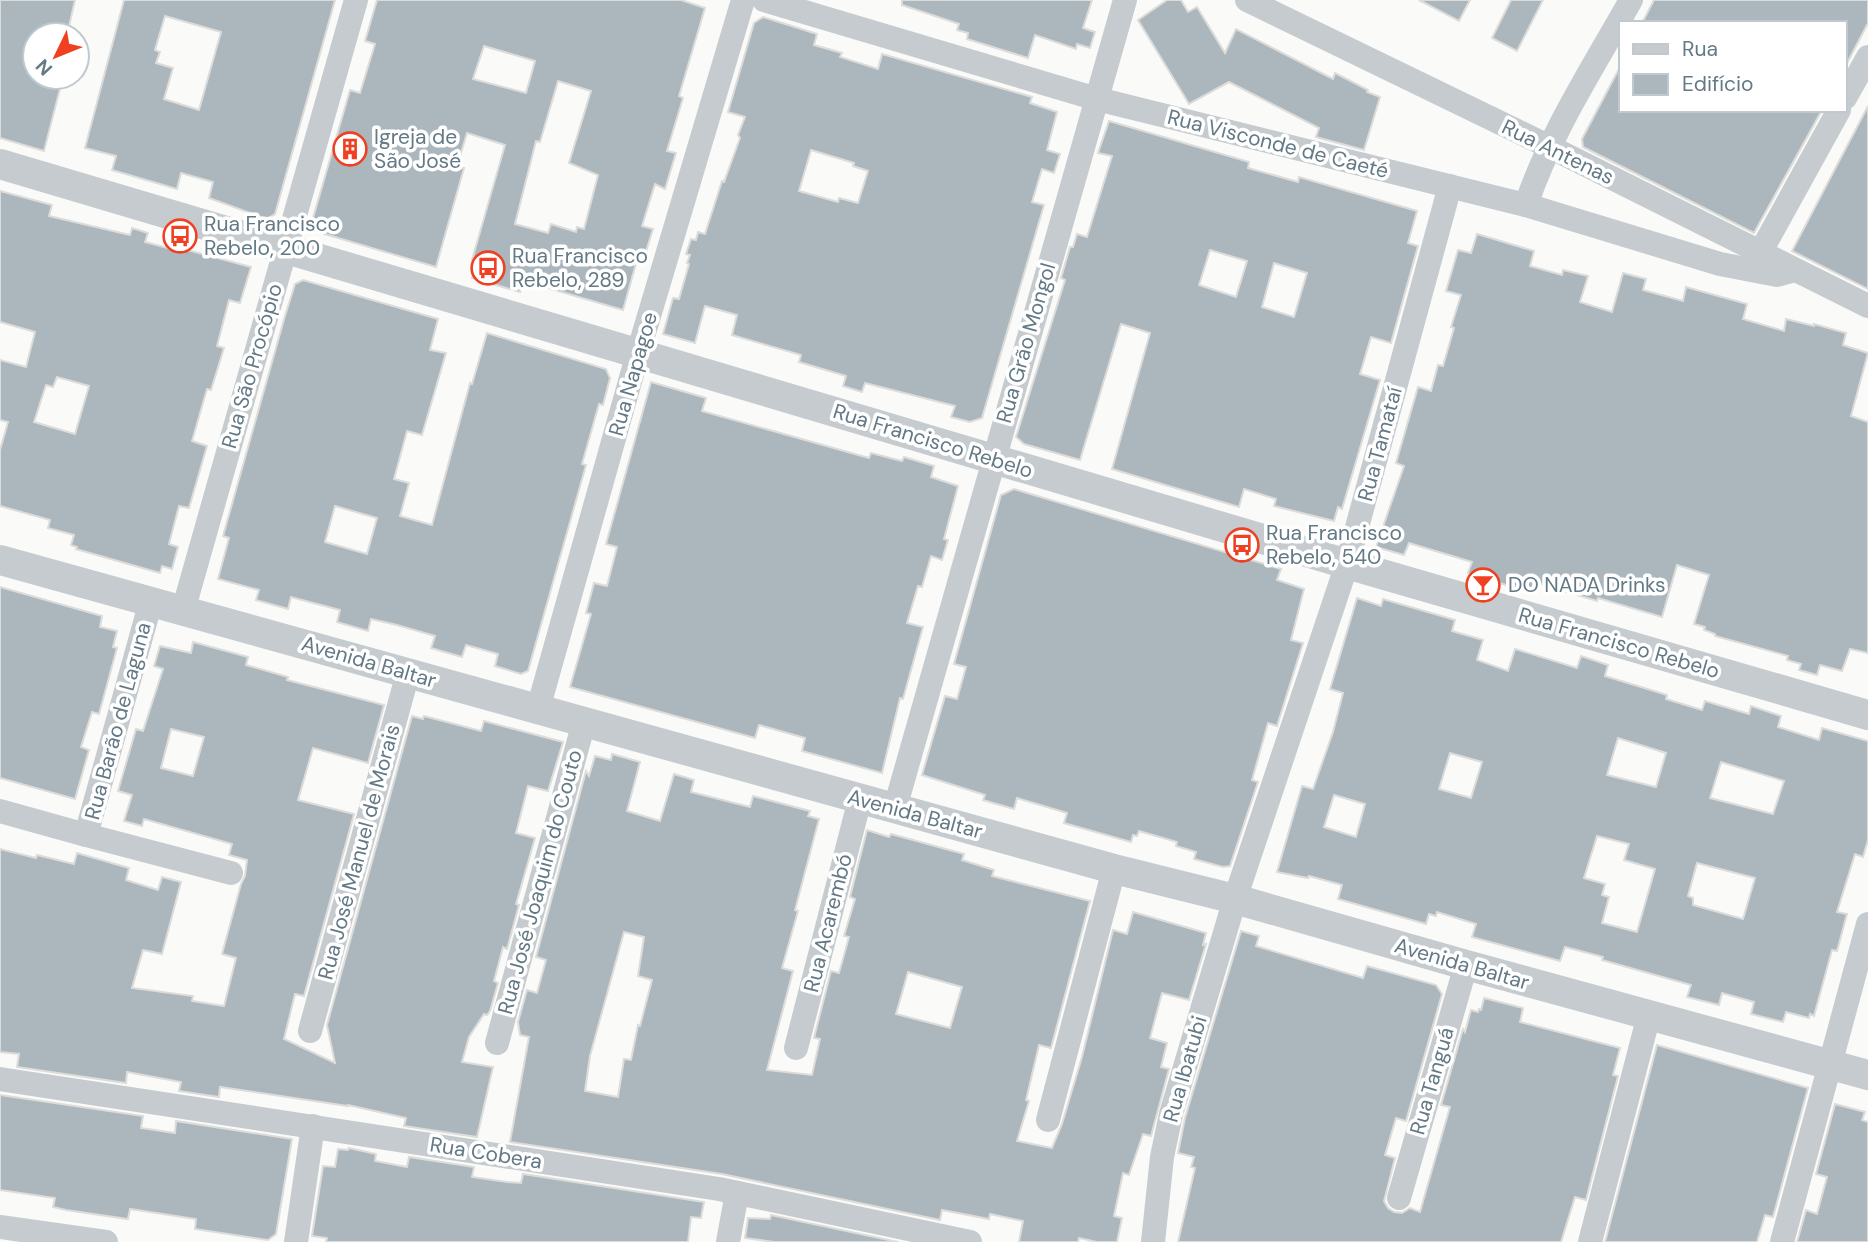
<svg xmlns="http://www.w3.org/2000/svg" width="1868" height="1242" font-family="'DM Sans',sans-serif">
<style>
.building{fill:#abb7bc;stroke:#dcdcda;stroke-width:2;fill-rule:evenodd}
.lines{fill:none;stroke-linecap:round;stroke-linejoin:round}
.minor{stroke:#c5cbce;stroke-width:24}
.tertiary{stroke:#c5cbce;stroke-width:30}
.labels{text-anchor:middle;stroke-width:7;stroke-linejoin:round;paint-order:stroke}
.poi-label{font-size:21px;fill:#637985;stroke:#fff;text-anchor:start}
.street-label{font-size:21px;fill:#637985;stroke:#fff}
</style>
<rect width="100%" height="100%" fill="#fafaf8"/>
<g class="building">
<path d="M0,0H75L67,35H35V77H63L44,151L0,138Z"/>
<path d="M124,0H335L275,214L267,219L209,198L213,182L181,173L177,189L112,170L116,156L85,148ZM165,16L221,32L199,110L164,99L173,68L156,63L160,52L155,50Z"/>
<path d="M377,0H681L705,8L679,96L683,98L667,151L676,153L665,189L655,184L642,226L653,229L643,261L637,260L623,310L524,281L520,292L472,278L477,262L472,260L505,145L467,133L457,166L464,168L436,267L318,232L311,225L350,90L360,93L375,44L365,41ZM484,46L535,61L526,93L473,79ZM558,81L591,91L569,163L598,175L584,229L577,227L576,232L551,224L548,233L515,224L536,141L540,142Z"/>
<path d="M902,0H1092L1083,28L1095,32L1090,48L1077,44L1076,49L1035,35L1028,58L967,39L968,33L957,30L959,24L902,5Z"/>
<path d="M1167,0H1181L1188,12L1197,7L1225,53L1236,29L1333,79L1335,73L1368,90L1367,92L1380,97L1364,150L1316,137L1319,128L1229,82L1189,104L1138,20Z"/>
<path d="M1419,0H1470L1459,21Z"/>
<path d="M1511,0H1543L1517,51L1492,38Z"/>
<path d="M1654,0H1868V23L1845,67V23H1642Z"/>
<path d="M763,17L817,34L814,45L842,53L840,57L878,69L882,54L1032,97L1030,103L1057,112L1047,150L1060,154L1054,173L1042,169L1032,202L1044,205L982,418L970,422L951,417L955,406L865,383L862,392L843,386L846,376L799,362L801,355L732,335L737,315L705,306L695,343L663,334L673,298L679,299L689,264L687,263L690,255L686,254L691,239L696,240L698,232L705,234L722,181L724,182L740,138L738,135L745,117L728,112L754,23ZM811,150L854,163L853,166L868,171L858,203L839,198L838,202L799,191Z"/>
<path d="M1621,65V110H1822L1754,233L1583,147L1582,139Z"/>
<path d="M1868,106V289L1792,251Z"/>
<path d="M1109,121L1249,162L1248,168L1298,182L1299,177L1417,211L1408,243L1418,246L1391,343L1371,337L1360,374L1380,380L1342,509L1338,507L1334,521L1274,506L1276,499L1244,489L1239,507L1112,469L1150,333L1121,324L1080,460L1024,444L1016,437L1065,280L1061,278L1070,247H1073L1077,234L1087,237L1112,156L1098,153ZM1210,250L1247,261L1236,297L1199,285ZM1274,263L1307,273L1294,317L1262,307Z"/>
<path d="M0,191L52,205L49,216L130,235L132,228L148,233L145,242L179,251L180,248L251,267L240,303L229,300L217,346L224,348L211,390L207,389L192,441L207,446L189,508L179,506L169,544L178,547L172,569L162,566L160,573L76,549L77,547L71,545L74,535L48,528L50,520L0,506V450L8,422L0,420V360L26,367L35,332L0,322ZM57,377L89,386L75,434L34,422L46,385L53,387Z"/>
<path d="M1477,234L1534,251L1530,266L1562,275L1563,270L1588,276L1580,302L1612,312L1623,273L1646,279L1643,290L1683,301L1686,287L1747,304L1743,319L1784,331L1786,319L1814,326V324L1846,333L1843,345L1868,353L1851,416L1868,422V653L1850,649L1842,671L1820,665L1817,675L1799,670L1801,664L1787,660L1788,656L1715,636V634L1704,630L1705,627L1694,624L1709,575L1677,565L1662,617L1598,598L1597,601L1534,582L1531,593L1468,573L1472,562L1409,543L1404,555L1376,547L1404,466L1396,463L1418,387L1431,391L1438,365L1443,366L1454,328L1451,327L1461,295L1446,291L1458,250L1471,253Z"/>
<path d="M303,280L438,319L430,350L446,353L422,435L407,431L394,479L409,483L400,516L432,525L470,383L472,384L487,333L606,369L610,378L603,405L599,404L582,464L586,465L528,671L521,674L495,666L498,654L466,645L462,657L431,648L435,636L397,625L371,619L368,631L337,622L340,610L302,600L291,597L288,609L256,600L259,590L218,579L229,538L223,536L285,316L295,284ZM335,506L377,518L367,554L325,542Z"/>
<path d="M651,382L706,398L702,411L869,458L871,453L902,461L904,457L934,466L931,477L958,486L944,539L948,540L942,560L931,556L922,587L918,586L907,623L923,627L903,699L900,698L882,773L802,751L805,738L759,725L755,738L570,687L591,614L586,613L594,583L607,586L617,547L606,544Z"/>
<path d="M1014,489L1281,569L1277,580L1304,589L1291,640L1303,643L1277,726L1268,723L1252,780L1258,782L1230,866L1223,867L1194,859L1196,852L1176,846L1177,842L1139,831L1137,836L1133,835L1131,842L1064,823L1067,813L1017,798L1014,809L983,800L985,795L922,775L945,696L957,699L966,667L954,664L1001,495Z"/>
<path d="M0,587L102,616L100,627L117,631L113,647L117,648L99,714L92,712L81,747L89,750L75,799L0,778Z"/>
<path d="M1357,598L1381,606L1383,599L1455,620L1452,631L1483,640L1477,660L1508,671L1515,649L1577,668L1581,656L1608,665L1605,676L1667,695L1666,699L1702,710L1705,701L1749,714L1751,706L1781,716L1778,727L1819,740L1822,728L1868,741V840L1863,857L1855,854L1837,912L1847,914L1837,951L1832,950L1814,1016L1810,1014L1809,1018L1786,1012L1783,1022L1751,1014L1754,1002L1722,993L1719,1005L1687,997L1691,985L1602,960L1603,957L1565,947L1560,961L1472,937L1476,924L1437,912L1436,916L1429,914L1426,924L1338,899L1342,885L1309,876L1308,878L1277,872L1302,786L1313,789L1333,732L1343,693L1330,689ZM1618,738L1666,753L1656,787L1607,775ZM1450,753L1482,762L1471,798L1439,789ZM1721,762L1784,781L1773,814L1710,798ZM1334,795L1365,804L1356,837L1324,827ZM1597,836L1629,844L1624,860L1655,869L1637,932L1602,923L1609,897L1602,895L1605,884L1584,878ZM1697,863L1755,878L1743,919L1693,905V898L1688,896Z"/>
<path d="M193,642L248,657L246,665L288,677L287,680L384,705L368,763L313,748L298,800L354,814L304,996L295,994L284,1039L335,1063L327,1025L412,716L423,719L424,716L481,731L484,721L563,742L548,791L528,786L516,833L535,838L516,904L519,905L507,949L503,947L494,981L498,983L490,1011L487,1015L484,1014L469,1037L462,1062L493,1067L477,1137L404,1126L406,1118L348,1105V1106L220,1087L219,1097L179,1091L181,1082L127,1072L126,1083L17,1067L19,1054L0,1052V849L36,858L37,855L74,864L77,853L129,868L126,880L158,890L162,877L181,882L162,954L143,950L132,988L193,996L192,1001L224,1006L236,958L222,954L241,884L245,876L247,860L229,855L232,844L144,819L142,826L124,821L132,795L118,791L136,729L143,731L163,669L154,666L160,646L191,653ZM171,729L204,737L193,776L161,768Z"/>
<path d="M612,754L640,762L627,811L660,821L674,774L694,780L691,792L750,807L753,796L810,811L808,816L819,819L795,910L798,911L782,968L793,971L767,1070L812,1075L820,1039L814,1038L831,971L839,973L849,937L844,936L855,899L850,897L867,830L889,837L891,834L964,854L962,860L994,870L992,876L1090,901L1051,1048L1039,1045L1026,1100L1029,1101L1017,1141L1052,1148L1062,1124L1082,1057L1113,930L1127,934L1133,912L1206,933L1203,945L1206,944L1189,1000L1162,993L1150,1038L1167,1043L1161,1067L1169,1069L1151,1136L1143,1134L1129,1175L1123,1173L1114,1216L1122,1218L1117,1242H1097L1079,1238L1078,1242H1019L1023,1221L990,1214L989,1219L942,1210L940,1220L722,1174L510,1142L529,1037L520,1035L518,1022L527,990L537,993L546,960L536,957L586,771L589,776L595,756L611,760ZM624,932L644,937L638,976L652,980L640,1026L638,1025L631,1060L624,1059L618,1097L585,1091L590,1056ZM908,972L962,987L950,1028L896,1014Z"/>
<path d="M1241,931L1259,936L1256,946L1363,978L1367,966L1436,985L1442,994L1406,1121L1396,1118L1385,1155L1395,1158L1384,1201L1388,1208L1394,1212L1402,1213L1410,1208L1420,1212L1450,1107L1441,1105L1463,1029L1465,1032L1471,1010L1478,1012L1479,1009L1481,1010L1484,998L1523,1008L1520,1022L1620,1048L1613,1075L1618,1076L1586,1200L1575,1197L1561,1242H1178L1195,1168L1191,1167L1194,1157L1178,1153L1185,1118Z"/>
<path d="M1657,1045L1808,1088L1773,1217L1765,1215L1757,1242H1605Z"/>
<path d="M0,1095L143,1116L141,1128L175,1133L176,1121L292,1139L276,1234L268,1240L195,1229L196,1219L130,1209L128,1219L66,1210L53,1207L55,1198L0,1190Z"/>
<path d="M1835,1104L1865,1112L1862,1120L1868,1122V1242H1797L1806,1210L1817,1214L1827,1177L1816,1174Z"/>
<path d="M349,1148L376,1154L375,1161L407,1167L409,1157L474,1167L472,1177L507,1182L521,1183L523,1174L704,1202L701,1218L691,1217L688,1242H326L327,1238L312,1236L323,1166L335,1167L338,1149L348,1150Z"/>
<path d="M771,1215L898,1242H774L745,1238L748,1218L770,1219Z"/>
</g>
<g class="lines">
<g class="minor">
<path d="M764,0L1097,99L1526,205L1720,264L1777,275L1795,270"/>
<path d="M1247,0L1550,147L1868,306"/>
<path d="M1845,98L1868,57"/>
<path d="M1526,205C1550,133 1594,66 1631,0"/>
<path d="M1760,253L1839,110"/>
<path d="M183,611L356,0"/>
<path d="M538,709L638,353L743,0"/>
<path d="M895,808L1125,0"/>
<path d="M0,811L86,835L151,601"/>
<path d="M86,835L231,873"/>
<path d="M310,1031L408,673"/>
<path d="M497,1043L584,722"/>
<path d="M796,1048L860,799"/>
<path d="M0,1079L719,1189L970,1242"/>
<path d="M1048,1120L1114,869"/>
<path d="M1399,1198L1466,965"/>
<path d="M0,1227L106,1242"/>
<path d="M296,1242L313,1126"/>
<path d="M728,1242L737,1193"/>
<path d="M1153,1242L1162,1157L1171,1114L1235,899L1347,564L1450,186"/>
<path d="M1590,1242L1649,1015"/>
<path d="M1782,1242L1868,924"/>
</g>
<g class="tertiary">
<path d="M0,164L1347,564L1868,715"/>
<path d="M0,560L1114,869L1235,899L1466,965L1868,1075"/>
</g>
</g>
<defs>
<symbol id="building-ring" viewBox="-11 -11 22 22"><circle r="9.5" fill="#fff" stroke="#ef4022" stroke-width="1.5"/><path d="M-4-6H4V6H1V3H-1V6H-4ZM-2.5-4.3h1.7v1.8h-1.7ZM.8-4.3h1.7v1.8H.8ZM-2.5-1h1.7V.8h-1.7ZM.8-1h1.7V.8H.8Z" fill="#ef4022"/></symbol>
<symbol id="bus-ring" viewBox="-11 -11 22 22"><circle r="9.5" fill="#fff" stroke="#ef4022" stroke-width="1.5"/><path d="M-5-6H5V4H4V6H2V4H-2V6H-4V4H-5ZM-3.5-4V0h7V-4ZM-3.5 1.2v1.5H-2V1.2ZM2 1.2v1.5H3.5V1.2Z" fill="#ef4022"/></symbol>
<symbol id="bar-ring" viewBox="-11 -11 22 22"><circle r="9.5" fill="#fff" stroke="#ef4022" stroke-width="1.5"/><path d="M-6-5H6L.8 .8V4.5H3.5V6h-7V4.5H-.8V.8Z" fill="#ef4022"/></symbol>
</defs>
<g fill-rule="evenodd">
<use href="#building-ring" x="331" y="130" width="38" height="38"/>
<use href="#bus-ring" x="161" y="217" width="38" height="38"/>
<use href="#bus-ring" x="469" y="249" width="38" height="38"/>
<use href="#bus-ring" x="1223" y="526" width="38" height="38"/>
<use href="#bar-ring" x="1464" y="566" width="38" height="38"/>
</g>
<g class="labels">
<g class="poi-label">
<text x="374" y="144">Igreja de<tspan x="374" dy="24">São José</tspan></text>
<text x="204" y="231">Rua Francisco<tspan x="204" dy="24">Rebelo, 200</tspan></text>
<text x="512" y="263">Rua Francisco<tspan x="512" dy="24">Rebelo, 289</tspan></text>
<text x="1266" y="540">Rua Francisco<tspan x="1266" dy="24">Rebelo, 540</tspan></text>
<text x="1508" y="592">DO NADA Drinks</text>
</g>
<g class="street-label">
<text transform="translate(1278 144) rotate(14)" y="7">Rua Visconde de Caeté</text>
<text transform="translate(1558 152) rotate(26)" y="7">Rua Antenas</text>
<text transform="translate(1026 343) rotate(-74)" y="7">Rua Grão Mongol</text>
<text transform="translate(252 366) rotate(-74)" y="7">Rua São Procópio</text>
<text transform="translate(633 374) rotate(-74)" y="7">Rua Napagoe</text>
<text transform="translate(933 441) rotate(17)" y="7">Rua Francisco Rebelo</text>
<text transform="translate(1380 444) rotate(-75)" y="7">Rua Tamataí</text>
<text transform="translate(1619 643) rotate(16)" y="7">Rua Francisco Rebelo</text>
<text transform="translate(369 662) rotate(16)" y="7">Avenida Baltar</text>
<text transform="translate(118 721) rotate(-75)" y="7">Rua Barão de Laguna</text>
<text transform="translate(915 814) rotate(15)" y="7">Avenida Baltar</text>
<text transform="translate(359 852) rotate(-75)" y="7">Rua José Manuel de Morais</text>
<text transform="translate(540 882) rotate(-75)" y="7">Rua José Joaquim do Couto</text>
<text transform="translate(828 923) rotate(-76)" y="7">Rua Acarembó</text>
<text transform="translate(1462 964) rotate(16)" y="7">Avenida Baltar</text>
<text transform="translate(1185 1069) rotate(-74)" y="7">Rua Ibatubi</text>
<text transform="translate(1432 1081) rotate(-74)" y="7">Rua Tanguá</text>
<text transform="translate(486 1153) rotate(9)" y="7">Rua Cobera</text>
</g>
</g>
<rect x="1619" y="21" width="228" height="91" fill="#ffffff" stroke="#c1c9ce" stroke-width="2"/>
<rect x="1633" y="44" width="35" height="10" fill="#c5cbce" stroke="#c1c9ce" stroke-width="2"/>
<text x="1682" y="56" font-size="21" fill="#637985">Rua</text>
<rect x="1633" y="74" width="35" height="21" fill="#abb7bc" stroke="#c1c9ce" stroke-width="2"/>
<text x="1682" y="91" font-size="21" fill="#637985">Edifício</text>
<g transform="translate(56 56) rotate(227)"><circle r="33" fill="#ffffff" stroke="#c1c9ce" stroke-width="2"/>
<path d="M0-5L12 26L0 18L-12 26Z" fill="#ef4022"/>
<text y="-10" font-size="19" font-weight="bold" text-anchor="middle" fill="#637985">N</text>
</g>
</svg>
